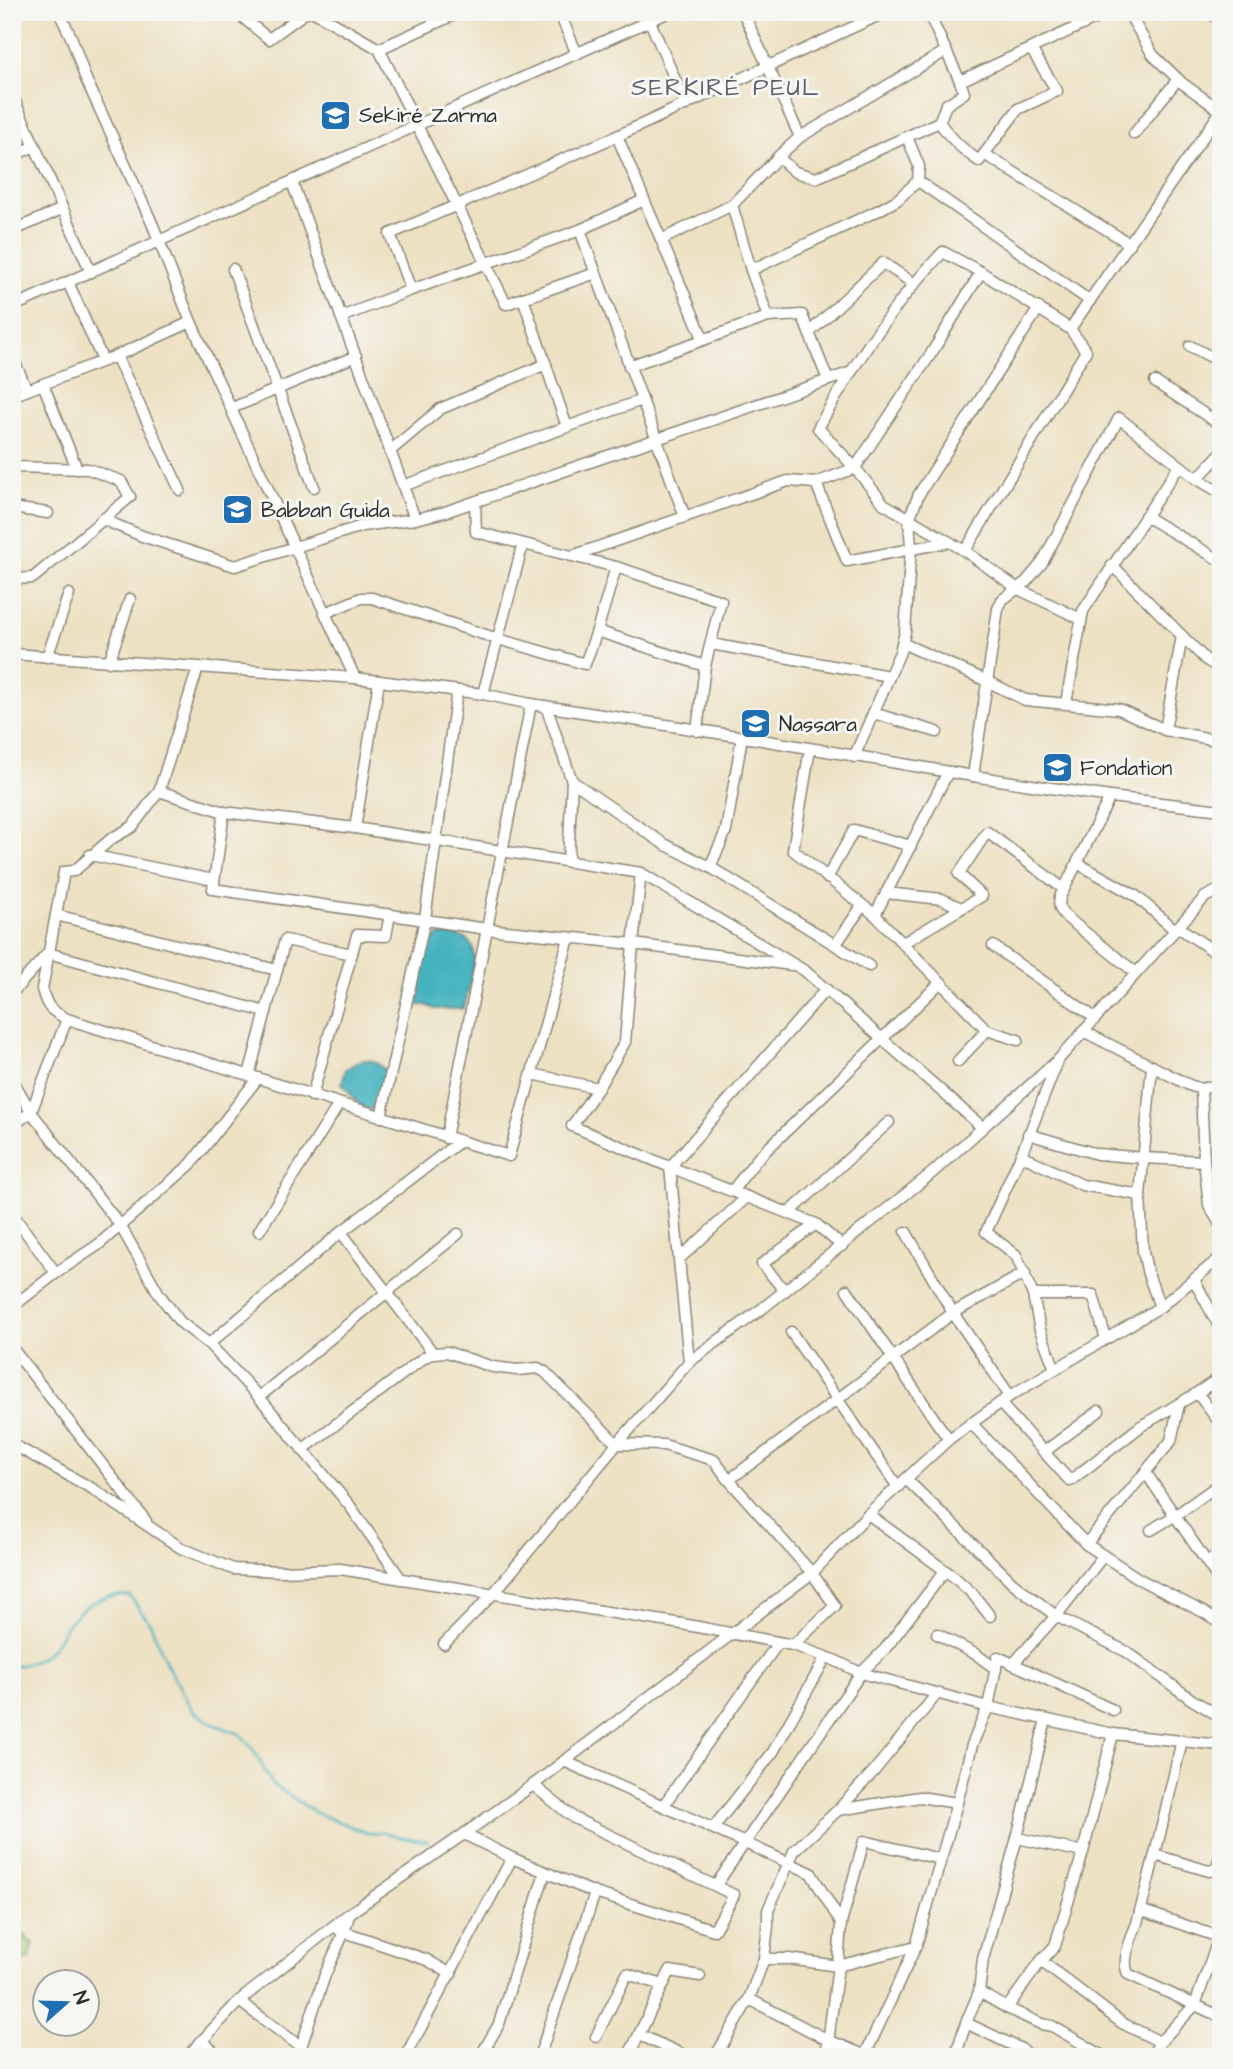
<svg xmlns="http://www.w3.org/2000/svg" width="1233" height="2069" font-family="'Architects Daughter',sans-serif">
<style>
.green{fill:#accf78;stroke:#6c7d52;stroke-width:2}
.water{fill:#45b3c0;stroke:#386f76;stroke-width:2}
.lines{fill:none;stroke-linecap:round;stroke-linejoin:round}
.stream{stroke:#45b3c0;stroke-width:2.5}
.street-casing{stroke:#8c8677;stroke-width:13}
.street{stroke:#fff;stroke-width:10}
.labels{text-anchor:middle;stroke-width:6;stroke-linejoin:round;paint-order:stroke}
.poi-label{font-size:21px;fill:#2b2b2b;stroke:#f6f6f2;text-anchor:start}
.quarter-label{font-size:24px;letter-spacing:2px;fill:#625c6f;stroke:#f6f6f2}
</style>
<rect width="100%" height="100%" fill="#f6f6f2"/>
<filter id="ink" filterUnits="userSpaceOnUse"><feTurbulence type="fractalNoise" baseFrequency=".0143" numOctaves="2"/><feDisplacementMap in="SourceGraphic" scale="14" xChannelSelector="R" yChannelSelector="G"/><feConvolveMatrix kernelMatrix="1 2 1 2 8 2 1 2 1" color-interpolation-filters="sRGB"/></filter>
<filter id="wash" filterUnits="userSpaceOnUse"><feTurbulence type="fractalNoise" baseFrequency=".00686" numOctaves="4" result="noise"/><feDisplacementMap in="SourceGraphic" scale="28" xChannelSelector="R" yChannelSelector="G"/><feGaussianBlur stdDeviation="1.57" result="paint"/><feColorMatrix in="noise" values="0 0 0 0 0 0 0 0 0 0 0 0 0 0 0 0 0 1.4 0 .05"/><feComposite in="paint" operator="in"/></filter>
<g filter="url(#wash)">
<rect width="100%" height="100%" fill="#ede1c3"/>
<path class="green" d="M14,1933L27,1936V1940L34,1943L29,1959L18,1961L12,1952Z"/>
<g class="water">
<path d="M439,935H453L467,939L473,947L475,962L465,1004L462,1009H435L426,1005H418C414,976 417,955 439,935Z"/>
<path d="M362,1060L374,1061L386,1071L379,1104L373,1110L360,1106L342,1083L346,1069Z"/>
</g>
<g class="lines">
<g class="stream">
<path d="M12,1667C25,1664 38,1662 48,1652C56,1645 61,1633 67,1625C82,1605 104,1593 130,1596L151,1625L167,1665L193,1711L213,1724L240,1734L253,1749L272,1784L316,1813L367,1833L383,1832L404,1838L428,1841"/>
<path d="M12,1696L15,1701L12,1729"/>
</g>
</g>
</g>
<g filter="url(#ink)">
<g class="lines">
<defs>
<g id="street">
<path d="M59,12L72,39L85,77L152,223L191,322L355,678"/>
<path d="M236,12L269,39L306,12"/>
<path d="M314,12L379,49L506,304L596,273"/>
<path d="M559,12L577,54"/>
<path d="M646,12L686,105"/>
<path d="M743,12L800,137"/>
<path d="M928,12L960,81"/>
<path d="M1128,12L1153,55L1182,83L1221,111"/>
<path d="M1212,12L1214,16L1221,20"/>
<path d="M379,49L460,12"/>
<path d="M12,95L91,272"/>
<path d="M939,122C951,139 962,150 979,161L1018,109L1057,91L1031,49"/>
<path d="M1134,134L1178,79"/>
<path d="M617,136L703,338"/>
<path d="M984,154L1130,244"/>
<path d="M12,156L35,146"/>
<path d="M778,157L795,172L816,178L939,122L946,105L964,93L960,81L1110,12"/>
<path d="M918,181L1090,301"/>
<path d="M292,182L415,519"/>
<path d="M732,205L751,270L768,317"/>
<path d="M580,230L685,517"/>
<path d="M12,231L62,209"/>
<path d="M661,240L732,205L781,154L800,137L946,51"/>
<path d="M233,269L314,487"/>
<path d="M751,270L879,210L897,200L918,181L919,166L907,137"/>
<path d="M68,282L103,361"/>
<path d="M411,290L390,234L617,136L886,12"/>
<path d="M523,298L567,427"/>
<path d="M12,307L669,12"/>
<path d="M341,317L411,290L580,230L644,200"/>
<path d="M1070,329L1221,111"/>
<path d="M809,333L883,263L913,283"/>
<path d="M1190,346L1221,362"/>
<path d="M12,356L27,390"/>
<path d="M116,356L180,490"/>
<path d="M629,366L768,317L802,315L828,380"/>
<path d="M1155,382L1221,425"/>
<path d="M43,384L77,469"/>
<path d="M12,396L116,356L191,322"/>
<path d="M232,408L356,356"/>
<path d="M390,451L440,409L546,364"/>
<path d="M12,467L88,469L121,481L130,497L33,578L12,579"/>
<path d="M1197,479L1221,453"/>
<path d="M403,486L642,400"/>
<path d="M475,502L476,532L616,567L721,601L705,666L697,731"/>
<path d="M12,508L48,513"/>
<path d="M1145,516L1221,561"/>
<path d="M102,519L142,536L235,566L362,526L415,519L445,512L849,373"/>
<path d="M949,542L847,561L816,483L855,468L934,349L981,272"/>
<path d="M965,551L1086,351L1070,329L981,272L943,252C891,306 855,363 818,428L855,468L884,504L965,551L1018,589L1081,619"/>
<path d="M572,556L788,481L816,483"/>
<path d="M1112,565L1206,660L1221,669"/>
<path d="M616,567L597,631L705,666"/>
<path d="M325,613L361,598H372L498,639L585,664L597,631"/>
<path d="M902,643L987,681L1025,700L1119,709L1165,730L1221,741"/>
<path d="M711,644L889,676"/>
<path d="M12,654L355,678L483,694L531,704L756,739L973,776L1110,797L1221,810"/>
<path d="M47,657L69,594"/>
<path d="M109,662L130,599"/>
<path d="M198,668L159,791L132,827L111,839L74,871L64,872L42,989C47,1008 50,1010 67,1019L509,1156L569,938"/>
<path d="M483,694L523,544"/>
<path d="M1066,703L1083,611L1179,466"/>
<path d="M546,706L572,781L568,862"/>
<path d="M873,713L937,732"/>
<path d="M1165,730L1182,636"/>
<path d="M810,749L793,850L875,915L987,1030L1018,1040"/>
<path d="M854,757L900,652L905,632L911,547L909,519L919,494L1039,308"/>
<path d="M973,776L998,609L1002,600L1026,582L1042,563L1119,418L1197,479L1221,493"/>
<path d="M572,781L664,844L710,867L869,966"/>
<path d="M159,791L224,812L355,828L641,873L805,971L982,1127"/>
<path d="M1110,797L1060,897C1058,906 1060,910 1066,917L1136,973"/>
<path d="M224,812L213,889L487,929L633,944L791,965"/>
<path d="M355,828L379,681"/>
<path d="M90,855L214,880"/>
<path d="M1077,863L1136,896L1175,930"/>
<path d="M710,867L726,831L742,737"/>
<path d="M641,873L633,944L625,1042L598,1088L572,1126L670,1167L816,1224L842,1246"/>
<path d="M827,878L854,830L911,846"/>
<path d="M886,893L942,899L961,908"/>
<path d="M56,915L277,970"/>
<path d="M875,915L948,772"/>
<path d="M1178,927L1221,956"/>
<path d="M903,943L982,896L959,874L987,832L1064,889"/>
<path d="M836,944L862,906"/>
<path d="M993,946L1095,1018"/>
<path d="M12,993L48,953L266,1012"/>
<path d="M1083,1031L1189,1085L1201,1089L1221,1084"/>
<path d="M958,1061L987,1030"/>
<path d="M1152,1066L1140,1195L1143,1252L1148,1274L1160,1307"/>
<path d="M532,1074L598,1088"/>
<path d="M249,1075L285,940L352,954"/>
<path d="M12,1079L31,1112L120,1225L159,1294L180,1322L209,1344L259,1397L350,1506L401,1579"/>
<path d="M1201,1089L1204,1161L1209,1205L1221,1226"/>
<path d="M312,1096L357,935L386,936L390,914"/>
<path d="M381,1117L425,919L457,691"/>
<path d="M12,1126L31,1112L67,1019"/>
<path d="M1028,1134L1097,1154L1144,1158L1204,1161"/>
<path d="M446,1138L531,704"/>
<path d="M1021,1155L1082,1185L1140,1195"/>
<path d="M732,1191L758,1158L941,982"/>
<path d="M789,1213L889,1122"/>
<path d="M12,1222L16,1219L56,1273"/>
<path d="M259,1231L339,1104"/>
<path d="M341,1232L433,1353"/>
<path d="M906,1232L953,1313L1010,1396"/>
<path d="M679,1259L747,1197"/>
<path d="M1194,1280L1221,1330"/>
<path d="M847,1290L937,1423L949,1439"/>
<path d="M785,1291L762,1264L816,1224"/>
<path d="M1033,1295H1093L1106,1339"/>
<path d="M12,1307L56,1273L98,1245L191,1164L258,1078"/>
<path d="M791,1332L898,1487"/>
<path d="M209,1344L341,1232L459,1142"/>
<path d="M12,1348L146,1521"/>
<path d="M689,1362L670,1167L826,989"/>
<path d="M1055,1369L1040,1330L1033,1295L1016,1255L986,1232L1021,1155L1057,1063"/>
<path d="M1197,1393L1221,1424"/>
<path d="M259,1397L458,1234"/>
<path d="M1000,1403L1070,1481L1141,1426L1197,1393L1221,1377"/>
<path d="M971,1423L1086,1544L1139,1579L1205,1613L1221,1624"/>
<path d="M12,1444L93,1489L181,1548L233,1569L282,1571L340,1569L682,1624L793,1645L834,1660L861,1673L988,1707L1113,1734L1221,1745"/>
<path d="M302,1450L425,1357L433,1353L447,1352L493,1367L517,1370L538,1368L545,1372L617,1444L664,1445L714,1460L729,1480L812,1573L835,1606L793,1645"/>
<path d="M1044,1452L1099,1411"/>
<path d="M1146,1473L1221,1583"/>
<path d="M906,1479L1013,1583L1056,1616L1127,1652L1191,1699L1221,1717"/>
<path d="M729,1480L953,1313L1025,1273"/>
<path d="M868,1514L954,1577L972,1593L990,1616"/>
<path d="M1151,1530L1176,1515L1221,1483"/>
<path d="M1086,1544L1171,1441L1179,1404"/>
<path d="M1207,1562L1221,1553"/>
<path d="M937,1634L977,1655L996,1669"/>
<path d="M444,1644L493,1594L617,1444L689,1362L763,1308L932,1173L1058,1060L1205,897L1221,889"/>
<path d="M1013,1664L1056,1616L1103,1556"/>
<path d="M1182,1740C1168,1801 1154,1862 1137,1923C1132,1937 1121,1960 1128,1974L1221,2017"/>
<path d="M564,1761L811,1873L841,1923"/>
<path d="M663,1806L778,1643"/>
<path d="M838,1810L920,1797L957,1803"/>
<path d="M713,1828L773,1752L826,1657"/>
<path d="M464,1834L512,1858L595,1893L714,1930L734,1895L574,1818L533,1785"/>
<path d="M1017,1838L1083,1852"/>
<path d="M1155,1855L1209,1871L1216,1869L1221,1855"/>
<path d="M716,1885L861,1673L885,1649L945,1571"/>
<path d="M1140,1910L1219,1937"/>
<path d="M339,1930L427,1960L451,1974"/>
<path d="M764,1959H789L838,1966L916,1946"/>
<path d="M1041,1961L1122,2023L1160,2042"/>
<path d="M979,1992L1007,2008L1041,1961L1055,1946L1083,1852L1113,1734"/>
<path d="M749,1999L828,2040L869,2057"/>
<path d="M239,2001L301,2047L325,1975L344,1932L349,1915"/>
<path d="M1007,2008L1041,2024L1052,2026L1105,2057"/>
<path d="M966,2023L1021,2049L1030,2057"/>
<path d="M640,2035L688,2057"/>
<path d="M596,2037L627,1974L663,1985"/>
<path d="M202,2040L219,2057"/>
<path d="M865,2055L916,1946L957,1803L972,1745L988,1707L998,1657L1113,1710"/>
<path d="M187,2057L239,2001L350,1913L464,1834L533,1785L812,1573L868,1514L949,1439L1010,1396L1160,1307L1221,1257"/>
<path d="M405,2057L512,1858"/>
<path d="M480,2057L499,2024L545,1872"/>
<path d="M539,2057L595,1893"/>
<path d="M628,2057L670,1971L700,1976"/>
<path d="M715,2057L749,1999L764,1959L768,1926V1910L794,1851L838,1810L874,1771L936,1695"/>
<path d="M826,2057L838,1966L841,1923L864,1841L940,1859"/>
<path d="M955,2057L966,2023L979,1992L983,1959L1017,1838L1046,1720"/>
<path d="M1151,2057L1160,2042L1195,2005L1221,1932"/>
</g>
</defs>
<use href="#street" class="street-casing"/>
<use href="#street" class="street"/>
</g>
</g>
<defs>
<symbol id="school-square" viewBox="-11 -11 22 22"><rect x="-9" y="-9" width="18" height="18" rx="4" fill="#1f6fb2" stroke="#f6f6f2"/><path d="M0-5L7-2L0 1L-7-2ZM-4 1L0 2.5L4 1V4Q0 6-4 4Z" fill="#fff"/></symbol>
</defs>
<g fill-rule="evenodd">
<use href="#school-square" x="318" y="98" width="35" height="35"/>
<use href="#school-square" x="220" y="492" width="35" height="35"/>
<use href="#school-square" x="738" y="706" width="35" height="35"/>
<use href="#school-square" x="1040" y="750" width="35" height="35"/>
</g>
<g class="labels">
<g class="poi-label">
<text x="359" y="122">Sekiré Zarma</text>
<text x="261" y="517">Babban Guida</text>
<text x="779" y="731">Nassara</text>
<text x="1080" y="775">Fondation</text>
</g>
<g class="quarter-label">
<text x="726" y="95">SERKIRÉ PEUL</text>
</g>
</g>
<rect width="1233" height="2069" fill="none" stroke="#f6f6f2" stroke-width="42"/>
<g transform="translate(66 2003) rotate(70)"><circle r="33" fill="#f6f6f2" stroke="#a5a5a2" stroke-width="2"/>
<path d="M0-5L12 26L0 18L-12 26Z" fill="#1f6fb2"/>
<text y="-10" font-size="19" font-weight="bold" text-anchor="middle" fill="#2b2b2b">N</text>
</g>
</svg>
